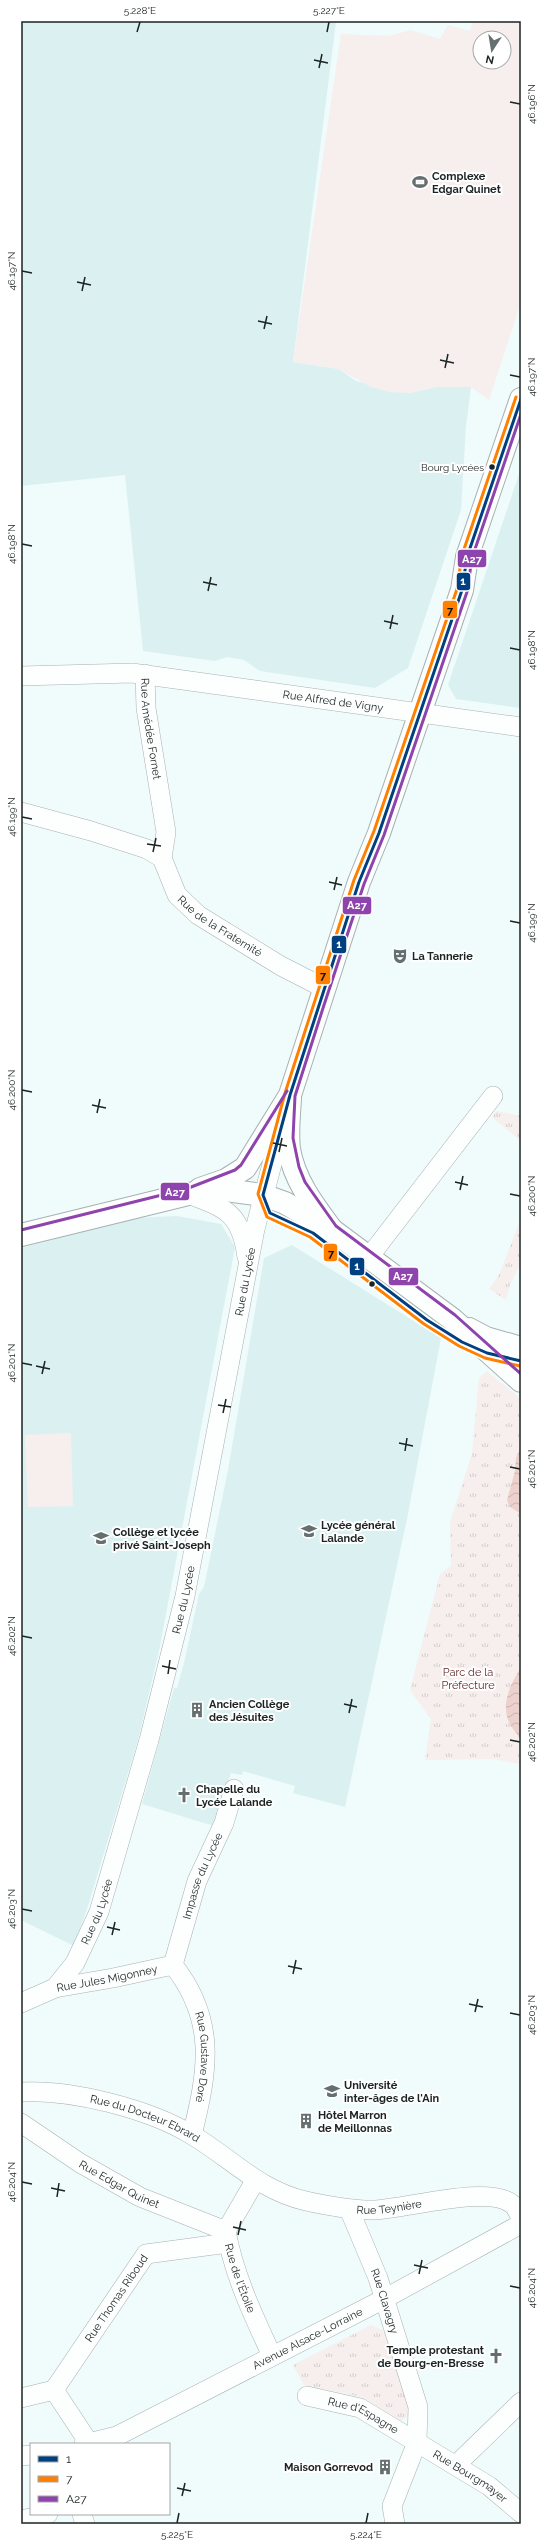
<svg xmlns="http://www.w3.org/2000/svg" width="542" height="2545" font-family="Raleway,sans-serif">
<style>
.built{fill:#dbf1f1}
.park{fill:url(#park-tufts)}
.pitch{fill:#f6efed;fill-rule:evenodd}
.water{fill:url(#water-waves)}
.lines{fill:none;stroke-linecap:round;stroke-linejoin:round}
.street-casing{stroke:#a8b1b1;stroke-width:20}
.secondary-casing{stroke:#a8b1b1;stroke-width:24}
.primary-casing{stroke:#a8b1b1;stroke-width:24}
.street{stroke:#fdfefe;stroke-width:19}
.secondary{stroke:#fdfefe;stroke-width:22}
.primary{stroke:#fdfefe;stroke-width:22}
.bus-1-casing{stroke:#fff;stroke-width:6}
.bus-2-casing{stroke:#fff;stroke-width:6}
.bus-3-casing{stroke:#fff;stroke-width:6}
.bus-1{stroke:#004080;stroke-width:3}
.bus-2{stroke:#ff8000;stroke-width:3}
.bus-3{stroke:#8e44ad;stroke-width:3}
.ticks{fill:none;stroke:#1b2323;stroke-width:1.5}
.bus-dot{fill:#1b2323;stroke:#fff;stroke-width:1.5}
.labels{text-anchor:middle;stroke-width:4;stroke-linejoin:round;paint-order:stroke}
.bus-label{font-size:10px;fill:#1b2323;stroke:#fff;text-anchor:end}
.poi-label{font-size:11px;font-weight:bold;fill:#1b2323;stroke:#fff;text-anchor:start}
.street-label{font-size:11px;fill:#1b2323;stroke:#fff}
.park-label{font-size:11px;fill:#632b26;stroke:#fff}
.line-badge{stroke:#fff;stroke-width:1.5}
.badge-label{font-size:11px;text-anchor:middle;font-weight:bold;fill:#fff}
.pale-badge-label{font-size:11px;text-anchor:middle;font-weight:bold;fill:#111}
.neatline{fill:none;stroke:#1b2323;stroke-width:1.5}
.ticks-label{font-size:10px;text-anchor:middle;fill:#1b2323}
</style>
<defs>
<pattern id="park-tufts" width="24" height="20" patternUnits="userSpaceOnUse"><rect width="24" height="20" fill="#f6efed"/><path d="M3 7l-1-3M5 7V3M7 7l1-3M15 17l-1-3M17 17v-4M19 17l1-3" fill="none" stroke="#d2cdcb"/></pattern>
<pattern id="water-waves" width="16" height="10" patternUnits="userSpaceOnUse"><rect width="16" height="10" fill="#edd1cd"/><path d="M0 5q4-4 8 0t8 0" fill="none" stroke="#cbb3b0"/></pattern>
</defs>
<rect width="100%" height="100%" fill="#f0fbfb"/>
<g class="built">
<path d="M21,21L336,22L293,362L339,369L356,381L410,393L436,387H471L466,426L461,510L408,668L375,688L260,671L244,660L227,657L215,661L143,651L125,475L21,486Z"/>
<path d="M521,468V708L456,699L448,685Z"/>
<path d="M177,1216L221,1224L235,1247L159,1651L138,1740L88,1906L74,1946L21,1920V1248L134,1218Z"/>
<path d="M292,1245L441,1338L407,1519L345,1807L293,1793L295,1786L243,1771L242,1775L231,1773L214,1826L142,1804L174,1688H177L184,1663L199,1594L204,1587L228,1470L264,1258Z"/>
</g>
<g class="park">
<path d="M496,1111L521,1116V1141L492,1117Z"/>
<path d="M521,1218V1263L510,1285L506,1300L489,1289L499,1275Z"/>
<path d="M487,1371L521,1399V1764L493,1759L425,1760L431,1719L410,1690L440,1574L451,1566L450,1522L472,1454L479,1378Z"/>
<path d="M371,2325L383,2330L400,2372L413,2412L401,2421L362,2397L304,2385L293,2365Z"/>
</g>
<g class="pitch">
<path d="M473,21H521V302L489,400L471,387H436L410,393L390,392L371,387L339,369L293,362L341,34L389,36L411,30L440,39L448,25L470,31ZM480,38H504V62H480Z"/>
<path d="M71,1433L73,1506L28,1507L25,1435Z"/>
</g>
<g class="water">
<path d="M521,1446V1514L510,1507L507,1500L515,1471L516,1458Z"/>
<path d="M521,1667V1738C497,1716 505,1693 521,1667Z"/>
</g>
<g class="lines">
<defs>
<g id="street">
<path id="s1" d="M145,674L146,708L166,832L162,858"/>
<path id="s2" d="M21,676L132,673L521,727"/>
<path id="s3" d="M21,812L91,831L147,849L162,858L177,895L198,915L281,966L324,988"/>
<path d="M188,1194C226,1208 241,1213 247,1257"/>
<path d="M369,1257L493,1096"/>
<path id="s4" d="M173,1965L197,1881L224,1823L234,1789"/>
<path id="s5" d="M55,1988L75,1963L99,1912L149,1740L185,1596L255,1229L284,1118"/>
<path id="s6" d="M21,2003L55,1988L113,1978L173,1965C217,2020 208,2071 192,2135"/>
<path id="s7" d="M21,2092C71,2089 149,2109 192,2135C231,2158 260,2191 306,2201C328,2206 350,2210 372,2210C403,2210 488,2184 512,2204C516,2207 518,2213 521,2217"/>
<path id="s8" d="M21,2123L80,2163L140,2197L226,2231"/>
<path id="s9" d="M255,2181L226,2231C234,2275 253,2315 272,2356"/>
<path id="s10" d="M349,2209L378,2278L418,2407L417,2442L392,2506L395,2524"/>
<path id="s11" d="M54,2390L146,2254L228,2243"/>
<path d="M54,2390L89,2443"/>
<path id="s12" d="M307,2396L360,2408L489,2486L521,2513"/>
<path d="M21,2398L54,2390"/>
<path id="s13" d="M84,2444L117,2436L384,2299L521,2224"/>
<path d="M21,2456L31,2455"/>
<path d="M456,2465L521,2402"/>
<path d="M82,2514L85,2524"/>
<path d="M21,2520L48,2514"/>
</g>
<g id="secondary">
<path d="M290,1099C289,1115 287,1133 289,1149C294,1180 314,1206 332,1230"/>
<path d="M200,1189L226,1180L245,1168L290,1095L359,882L379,833L462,590L467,557L521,399"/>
</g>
<g id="primary">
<path d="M21,1235L188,1194L226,1190L263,1195L285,1203L332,1230L452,1319L521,1381"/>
<path d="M469,1329L486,1338L521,1348"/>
</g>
</defs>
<use href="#street" class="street-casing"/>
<use href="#secondary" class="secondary-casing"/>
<use href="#primary" class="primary-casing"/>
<use href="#street" class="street"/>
<use href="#secondary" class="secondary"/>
<use href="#primary" class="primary"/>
<defs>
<path id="bus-1" d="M521,399L467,557L462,590L379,833L359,882L290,1095L263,1195L270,1213L313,1233L427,1320L462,1342L487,1353L521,1361"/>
<path id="bus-2" d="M516,397L462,555L457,589L374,831L354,880L285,1093L258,1194L267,1217L310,1237L424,1324L459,1346L485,1358L520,1366"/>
<g id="bus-3">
<path d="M521,414L472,558L467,592L384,835L364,884L324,1005L295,1096L293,1138L299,1167L305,1182L336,1226L455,1315L521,1374"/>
<path d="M21,1230L186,1189L235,1170L241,1165L287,1091"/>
</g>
</defs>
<use href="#bus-1" class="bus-1-casing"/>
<use href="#bus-2" class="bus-2-casing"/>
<use href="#bus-3" class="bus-3-casing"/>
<use href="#bus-1" class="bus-1"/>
<use href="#bus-2" class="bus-2"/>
<use href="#bus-3" class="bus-3"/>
</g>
<path class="ticks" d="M137,32L140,22M327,32L329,22M314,60L328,63M319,68L322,54M510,102L520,104M22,271L32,273M77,282L91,285M82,291L85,277M258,321L272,324M264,329L267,316M440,360L454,363M445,368L448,354M510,375L520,377M22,544L32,546M203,582L217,585M208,591L211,577M384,621L398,624M390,629L393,615M510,648L520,650M22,817L32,819M147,844L161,846M153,852L156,838M329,882L342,885M334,890L337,877M510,921L520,923M22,1090L32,1092M92,1105L106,1108M97,1113L100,1099M273,1143L287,1146M279,1152L282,1138M455,1182L468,1185M460,1190L463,1176M510,1194L520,1196M22,1363L32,1365M36,1366L50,1369M42,1374L45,1361M218,1405L231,1407M223,1413L226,1399M399,1443L413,1446M405,1451L407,1438M510,1467L520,1469M22,1636L32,1638M162,1666L176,1669M168,1674L170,1660M344,1704L357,1707M349,1713L352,1699M510,1740L520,1742M22,1909L32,1911M107,1927L120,1930M112,1935L115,1922M288,1966L302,1969M293,1974L296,1960M469,2004L483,2007M475,2012L478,1999M510,2013L520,2015M22,2182L32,2184M51,2188L65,2191M57,2197L59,2183M233,2227L246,2230M238,2235L241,2221M414,2265L428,2268M419,2274L422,2260M510,2286L520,2288M177,2488L191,2491M182,2496L185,2483M177,2523L179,2513M366,2523L368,2513"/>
<defs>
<symbol id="stadium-bare" viewBox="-9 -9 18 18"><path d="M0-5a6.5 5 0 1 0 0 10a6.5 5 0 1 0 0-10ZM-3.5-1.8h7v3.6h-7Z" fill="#666f6f" stroke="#fff" stroke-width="2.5" paint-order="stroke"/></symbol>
<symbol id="theatre-bare" viewBox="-9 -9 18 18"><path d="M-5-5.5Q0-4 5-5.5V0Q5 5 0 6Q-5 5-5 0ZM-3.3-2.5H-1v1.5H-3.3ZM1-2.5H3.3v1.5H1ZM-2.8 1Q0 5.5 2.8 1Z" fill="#666f6f" stroke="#fff" stroke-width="2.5" paint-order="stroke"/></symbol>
<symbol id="school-bare" viewBox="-9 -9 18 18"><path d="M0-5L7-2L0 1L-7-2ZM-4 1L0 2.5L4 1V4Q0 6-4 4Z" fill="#666f6f" stroke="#fff" stroke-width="2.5" paint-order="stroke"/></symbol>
<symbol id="building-bare" viewBox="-9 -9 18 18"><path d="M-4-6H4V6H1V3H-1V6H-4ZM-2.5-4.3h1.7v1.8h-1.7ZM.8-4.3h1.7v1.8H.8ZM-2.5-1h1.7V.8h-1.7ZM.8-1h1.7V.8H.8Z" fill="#666f6f" stroke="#fff" stroke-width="2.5" paint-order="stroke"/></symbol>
<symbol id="church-bare" viewBox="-9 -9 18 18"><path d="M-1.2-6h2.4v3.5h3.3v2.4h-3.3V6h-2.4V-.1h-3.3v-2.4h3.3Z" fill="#666f6f" stroke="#fff" stroke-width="2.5" paint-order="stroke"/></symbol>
<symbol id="university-bare" viewBox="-9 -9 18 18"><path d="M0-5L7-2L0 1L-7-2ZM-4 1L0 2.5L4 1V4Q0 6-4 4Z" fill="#666f6f" stroke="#fff" stroke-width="2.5" paint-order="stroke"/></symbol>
</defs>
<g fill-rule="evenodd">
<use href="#stadium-bare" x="409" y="171" width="22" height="22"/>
<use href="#theatre-bare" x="389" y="945" width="22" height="22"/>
<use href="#school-bare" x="298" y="1520" width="22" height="22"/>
<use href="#school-bare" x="90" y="1527" width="22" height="22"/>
<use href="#building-bare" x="186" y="1699" width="22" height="22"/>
<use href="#church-bare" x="173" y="1784" width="22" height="22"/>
<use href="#university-bare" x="321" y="2080" width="22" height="22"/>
<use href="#building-bare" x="295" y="2110" width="22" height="22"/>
<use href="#church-bare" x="485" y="2345" width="22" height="22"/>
<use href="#building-bare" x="374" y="2456" width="22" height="22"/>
</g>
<g class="bus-dot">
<circle cx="492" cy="467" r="3.5"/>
<circle cx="372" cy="1284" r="3.5"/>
</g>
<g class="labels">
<g class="bus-label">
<text x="484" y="471">Bourg Lycées</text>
</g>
<g class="poi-label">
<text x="432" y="180">Complexe<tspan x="432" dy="13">Edgar Quinet</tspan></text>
<text x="412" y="960">La Tannerie</text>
<text x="321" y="1529">Lycée général<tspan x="321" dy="13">Lalande</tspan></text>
<text x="113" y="1536">Collège et lycée<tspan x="113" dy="13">privé Saint-Joseph</tspan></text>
<text x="209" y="1708">Ancien Collège<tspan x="209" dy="13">des Jésuites</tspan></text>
<text x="196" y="1793">Chapelle du<tspan x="196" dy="13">Lycée Lalande</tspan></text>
<text x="344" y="2089">Université<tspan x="344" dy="13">inter-âges de l'Ain</tspan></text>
<text x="318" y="2119">Hôtel Marron<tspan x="318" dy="13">de Meillonnas</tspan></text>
<text x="484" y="2354" text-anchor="end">Temple protestant<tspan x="484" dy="13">de Bourg-en-Bresse</tspan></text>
<text x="373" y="2471" text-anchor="end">Maison Gorrevod</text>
</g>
<g class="street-label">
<text dy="4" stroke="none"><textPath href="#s2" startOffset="314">Rue Alfred de Vigny</textPath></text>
<text dy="4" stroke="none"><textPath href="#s1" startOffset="55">Rue Amédée Fornet</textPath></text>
<text dy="4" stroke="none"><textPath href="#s3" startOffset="242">Rue de la Fraternité</textPath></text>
<text dy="4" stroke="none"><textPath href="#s5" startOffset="736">Rue du Lycée</textPath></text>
<text dy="4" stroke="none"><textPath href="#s5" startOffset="412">Rue du Lycée</textPath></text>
<text dy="4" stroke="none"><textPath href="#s4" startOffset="94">Impasse du Lycée</textPath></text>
<text dy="4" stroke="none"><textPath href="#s5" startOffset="88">Rue du Lycée</textPath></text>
<text dy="4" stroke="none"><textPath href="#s6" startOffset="90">Rue Jules Migonney</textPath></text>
<text dy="4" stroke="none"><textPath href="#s6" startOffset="257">Rue Gustave Doré</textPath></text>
<text dy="4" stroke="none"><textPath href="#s7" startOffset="128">Rue du Docteur Ebrard</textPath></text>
<text dy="4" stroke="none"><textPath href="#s8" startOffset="116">Rue Edgar Quinet</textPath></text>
<text dy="4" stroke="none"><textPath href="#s7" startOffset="395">Rue Teynière</textPath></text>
<text dy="4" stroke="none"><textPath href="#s9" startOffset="107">Rue de l'Étoile</textPath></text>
<text dy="4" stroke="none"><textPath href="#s11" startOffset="111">Rue Thomas Riboud</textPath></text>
<text dy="4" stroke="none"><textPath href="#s10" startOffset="99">Rue Clavagry</textPath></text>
<text dy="4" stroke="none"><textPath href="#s13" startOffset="248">Avenue Alsace-Lorraine</textPath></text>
<text dy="4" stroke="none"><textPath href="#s12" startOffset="60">Rue d'Espagne</textPath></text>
<text dy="4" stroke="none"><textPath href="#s12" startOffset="184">Rue Bourgmayer</textPath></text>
</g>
<g class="park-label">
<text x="468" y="1676">Parc de la<tspan x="468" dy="13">Préfecture</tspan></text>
</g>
</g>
<g class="line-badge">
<rect x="457" y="549" width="30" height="19" rx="4" fill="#8e44ad"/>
<rect x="456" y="572" width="15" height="19" rx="4" fill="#004080"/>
<rect x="442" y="600" width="16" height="19" rx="4" fill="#ff8000"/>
<rect x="342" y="896" width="30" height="19" rx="4" fill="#8e44ad"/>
<rect x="331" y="935" width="16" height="19" rx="4" fill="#004080"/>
<rect x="315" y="965" width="16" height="20" rx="4" fill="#ff8000"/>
<rect x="160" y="1182" width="30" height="19" rx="4" fill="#8e44ad"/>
<rect x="323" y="1243" width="15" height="19" rx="4" fill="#ff8000"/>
<rect x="349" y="1257" width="16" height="19" rx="4" fill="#004080"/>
<rect x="388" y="1267" width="31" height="19" rx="4" fill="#8e44ad"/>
</g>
<g class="badge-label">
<text x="472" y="563">A27</text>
<text x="463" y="585">1</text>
<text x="357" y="909">A27</text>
<text x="339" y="948">1</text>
<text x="175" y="1196">A27</text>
<text x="357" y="1270">1</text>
<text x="403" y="1280">A27</text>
</g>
<g class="pale-badge-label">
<text x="450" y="614">7</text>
<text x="323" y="979">7</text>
<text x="331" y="1257">7</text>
</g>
<rect width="542" height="2545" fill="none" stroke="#ffffff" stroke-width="44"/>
<rect x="30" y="2443" width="140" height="72" fill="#ffffff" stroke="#a4a7a7"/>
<rect x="38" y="2456" width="20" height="6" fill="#004080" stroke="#a4a7a7"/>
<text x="66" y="2463" font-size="12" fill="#1b2323">1</text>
<rect x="38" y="2476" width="20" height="6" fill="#ff8000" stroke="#a4a7a7"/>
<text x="66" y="2483" font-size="12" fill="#1b2323">7</text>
<rect x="38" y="2496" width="20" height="6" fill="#8e44ad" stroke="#a4a7a7"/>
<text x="66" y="2503" font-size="12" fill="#1b2323">A27</text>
<g transform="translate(492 50) rotate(192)"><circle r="19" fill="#ffffff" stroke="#a4a7a7"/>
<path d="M0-3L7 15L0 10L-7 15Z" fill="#666f6f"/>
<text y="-6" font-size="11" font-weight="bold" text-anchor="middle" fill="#1b2323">N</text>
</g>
<rect x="22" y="22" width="498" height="2501" class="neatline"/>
<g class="ticks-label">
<text x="140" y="14">5.228°E</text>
<text x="329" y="14">5.227°E</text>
<text transform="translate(531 104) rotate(-90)" y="4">46.196°N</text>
<text transform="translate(11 271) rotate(-90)" y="4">46.197°N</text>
<text transform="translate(531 377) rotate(-90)" y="4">46.197°N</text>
<text transform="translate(11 544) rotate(-90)" y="4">46.198°N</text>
<text transform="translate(531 650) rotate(-90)" y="4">46.198°N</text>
<text transform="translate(11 817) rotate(-90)" y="4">46.199°N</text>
<text transform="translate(531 923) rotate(-90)" y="4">46.199°N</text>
<text transform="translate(11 1090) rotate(-90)" y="4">46.200°N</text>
<text transform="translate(531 1196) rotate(-90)" y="4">46.200°N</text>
<text transform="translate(11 1363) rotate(-90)" y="4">46.201°N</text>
<text transform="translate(531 1469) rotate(-90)" y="4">46.201°N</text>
<text transform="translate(11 1636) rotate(-90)" y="4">46.202°N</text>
<text transform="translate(531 1742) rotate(-90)" y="4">46.202°N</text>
<text transform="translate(11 1909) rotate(-90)" y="4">46.203°N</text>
<text transform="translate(531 2015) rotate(-90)" y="4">46.203°N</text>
<text transform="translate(11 2182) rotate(-90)" y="4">46.204°N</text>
<text transform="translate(531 2288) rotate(-90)" y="4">46.204°N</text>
<text x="177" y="2538">5.225°E</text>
<text x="366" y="2538">5.224°E</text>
</g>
</svg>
